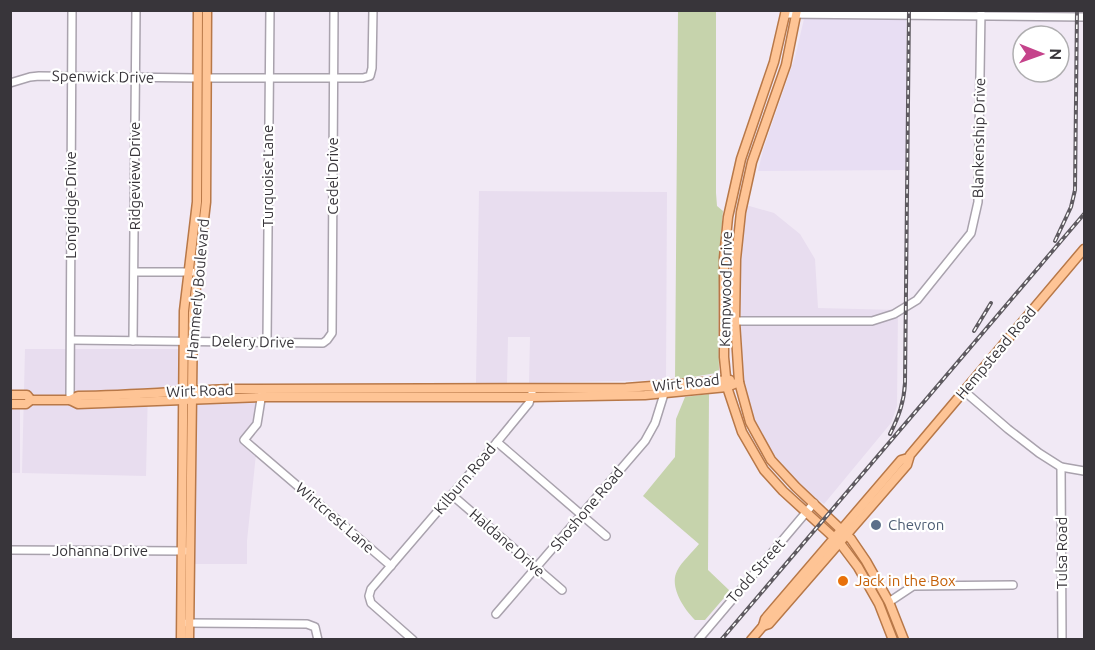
<svg xmlns="http://www.w3.org/2000/svg" width="1095" height="650" font-family="Ubuntu,sans-serif">
<style>
.built{fill:#e8ddef}
.industrial{fill:#e8def3}
.green{fill:#c6d3ac}
.lines{fill:none;stroke-linecap:round;stroke-linejoin:round}
.minor-casing{stroke:#a9a2ad;stroke-width:10}
.major-casing{stroke:#b87848;stroke-width:11}
.minor{stroke:#fff;stroke-width:7}
.major{stroke:#fec495;stroke-width:8}
.rail-casing{stroke:#5e5a60;stroke-width:4}
.rail{stroke:#fff;stroke-width:1.5;stroke-dasharray:4.5;stroke-linecap:butt}
.service-dot{fill:#5c6f8a;stroke:#fff;stroke-width:2}
.food-dot{fill:#e8710a;stroke:#fff;stroke-width:2}
.labels{text-anchor:middle;stroke-width:4.5;stroke-linejoin:round;paint-order:stroke}
.street-label{font-size:15px;fill:#38353a;stroke:#fff}
.service-label{font-size:15px;fill:#4e5e75;stroke:#fff;text-anchor:start}
.food-label{font-size:15px;fill:#c56008;stroke:#fff;text-anchor:start}
</style>
<rect width="100%" height="100%" fill="#f1e9f5"/>
<g class="built">
<path d="M479,191L667,192L666,380L529,383L530,337H508L507,383L476,384Z"/>
<path d="M746,205L774,213L800,234L815,259L818,308L898,310L897,406L891,423L824,504L809,493L785,468L772,452L750,414L743,379L740,303V257Z"/>
<path d="M25,349H179V386L148,388L146,476L22,473Z"/>
<path d="M258,402L257,414L253,425L239,440L256,454L247,541V564H193L196,404Z"/>
<rect x="11" y="407" width="9" height="66"/>
</g>
<path class="industrial" d="M906,18L907,170L758,171L763,150L795,57L804,19Z"/>
<g class="green">
<path d="M678,11H716V193L717,206L723,211C718,264 718,317 719,370L716,373L675,380Z"/>
<path d="M709,394L708,570L730,591L705,620H695C684,609 669,587 677,571C682,561 692,553 699,544L643,496L675,457L676,419L685,397Z"/>
</g>
<g class="lines">
<defs>
<g id="minor">
<path d="M785,14L1084,17"/>
<path d="M207,78H363L370,76L372,68L373,10"/>
<path d="M10,83L30,77L39,76L197,78"/>
<path d="M135,272H192"/>
<path d="M725,321H872L894,314L917,300L971,233L978,202L981,10"/>
<path d="M71,340L323,343L327,340L332,333L334,10"/>
<path d="M133,341L136,10"/>
<path d="M267,342L270,10"/>
<path d="M964,391L1008,429L1039,453L1061,467L1084,471"/>
<path d="M262,393L257,424L244,440L391,566"/>
<path d="M70,400L72,10"/>
<path d="M497,442L606,536"/>
<path d="M1061,467L1062,640"/>
<path d="M452,495L562,590"/>
<path d="M10,550L185,551"/>
<path d="M889,602L913,586L1013,585"/>
<path d="M496,614L645,441L655,423L664,394"/>
<path d="M187,623L307,624L315,627L318,640"/>
<path d="M413,640L371,603L369,596L371,589L497,442L529,403L532,393"/>
<path d="M698,640L814,503"/>
</g>
<g id="major">
<path d="M786,10L774,62L741,159L728,217L724,258V357L727,387L742,432L764,470L783,491L840,543L858,567L879,604L893,640"/>
<path d="M797,10L786,65L752,162L741,212L736,259L735,321L739,382L750,422L771,460L796,487L851,539L866,561L889,602L904,640"/>
<path d="M10,395H27L31,400"/>
<path d="M70,400L78,396C129,396 179,391 230,389L626,388L730,380"/>
<path d="M10,404H26L31,400H70L78,404L262,397H532L645,395L727,387L739,382"/>
<path d="M763,626L769,624L907,465L910,455L1084,249"/>
<path d="M181,640L184,311L197,202L198,10"/>
<path d="M189,640L193,313L206,202L207,10"/>
<path d="M751,640L763,626L765,619L901,460L908,458"/>
</g>
</defs>
<use href="#minor" class="minor-casing"/>
<use href="#major" class="major-casing"/>
<use href="#minor" class="minor"/>
<use href="#major" class="major"/>
<defs>
<g id="rail">
<path d="M1055,241L1071,207L1075,190L1077,10"/>
<path d="M974,331L991,303"/>
<path d="M890,434C899,416 904,402 905,383L909,10"/>
<path d="M721,640L1084,214"/>
</g>
</defs>
<use href="#rail" class="rail-casing"/>
<use href="#rail" class="rail"/>
</g>
<circle class="service-dot" cx="876" cy="525" r="6"/>
<circle class="food-dot" cx="843" cy="581" r="6"/>
<g class="labels">
<g class="street-label">
<text transform="translate(103 77) rotate(1)" y="5">Spenwick Drive</text>
<text transform="translate(979 138) rotate(-89)" y="5">Blankenship Drive</text>
<text transform="translate(135 176) rotate(-90)" y="5">Ridgeview Drive</text>
<text transform="translate(268 176) rotate(-90)" y="5">Turquoise Lane</text>
<text transform="translate(333 176) rotate(-90)" y="5">Cedel Drive</text>
<text transform="translate(71 205) rotate(-90)" y="5">Longridge Drive</text>
<text transform="translate(198 289) rotate(-85)" y="5">Hammerly Boulevard</text>
<text transform="translate(726 289) rotate(-89)" y="5">Kempwood Drive</text>
<text transform="translate(253 342) rotate(1)" y="5">Delery Drive</text>
<text transform="translate(996 353) rotate(-50)" y="5">Hempstead Road</text>
<text transform="translate(686 383) rotate(-6)" y="5">Wirt Road</text>
<text transform="translate(200 391) rotate(-2)" y="5">Wirt Road</text>
<text transform="translate(465 479) rotate(-50)" y="5">Kilburn Road</text>
<text transform="translate(587 509) rotate(-50)" y="5">Shoshone Road</text>
<text transform="translate(335 518) rotate(41)" y="5">Wirtcrest Lane</text>
<text transform="translate(507 543) rotate(41)" y="5">Haldane Drive</text>
<text x="100" y="556">Johanna Drive</text>
<text transform="translate(1062 553) rotate(-90)" y="5">Tulsa Road</text>
<text transform="translate(756 571) rotate(-49)" y="5">Todd Street</text>
</g>
<g class="service-label">
<text x="888" y="530">Chevron</text>
</g>
<g class="food-label">
<text x="855" y="586">Jack in the Box</text>
</g>
</g>
<rect width="1095" height="650" fill="none" stroke="#38353a" stroke-width="24"/>
<g transform="translate(1041 54) rotate(91)"><circle r="28" fill="#ffffff" stroke="#afaeb0" stroke-width="1.5"/>
<path d="M0-4.5L10 22L0 15L-10 22Z" fill="#c5438b"/>
<text y="-9" font-size="16" font-weight="bold" text-anchor="middle" fill="#38353a">N</text>
</g>
</svg>
